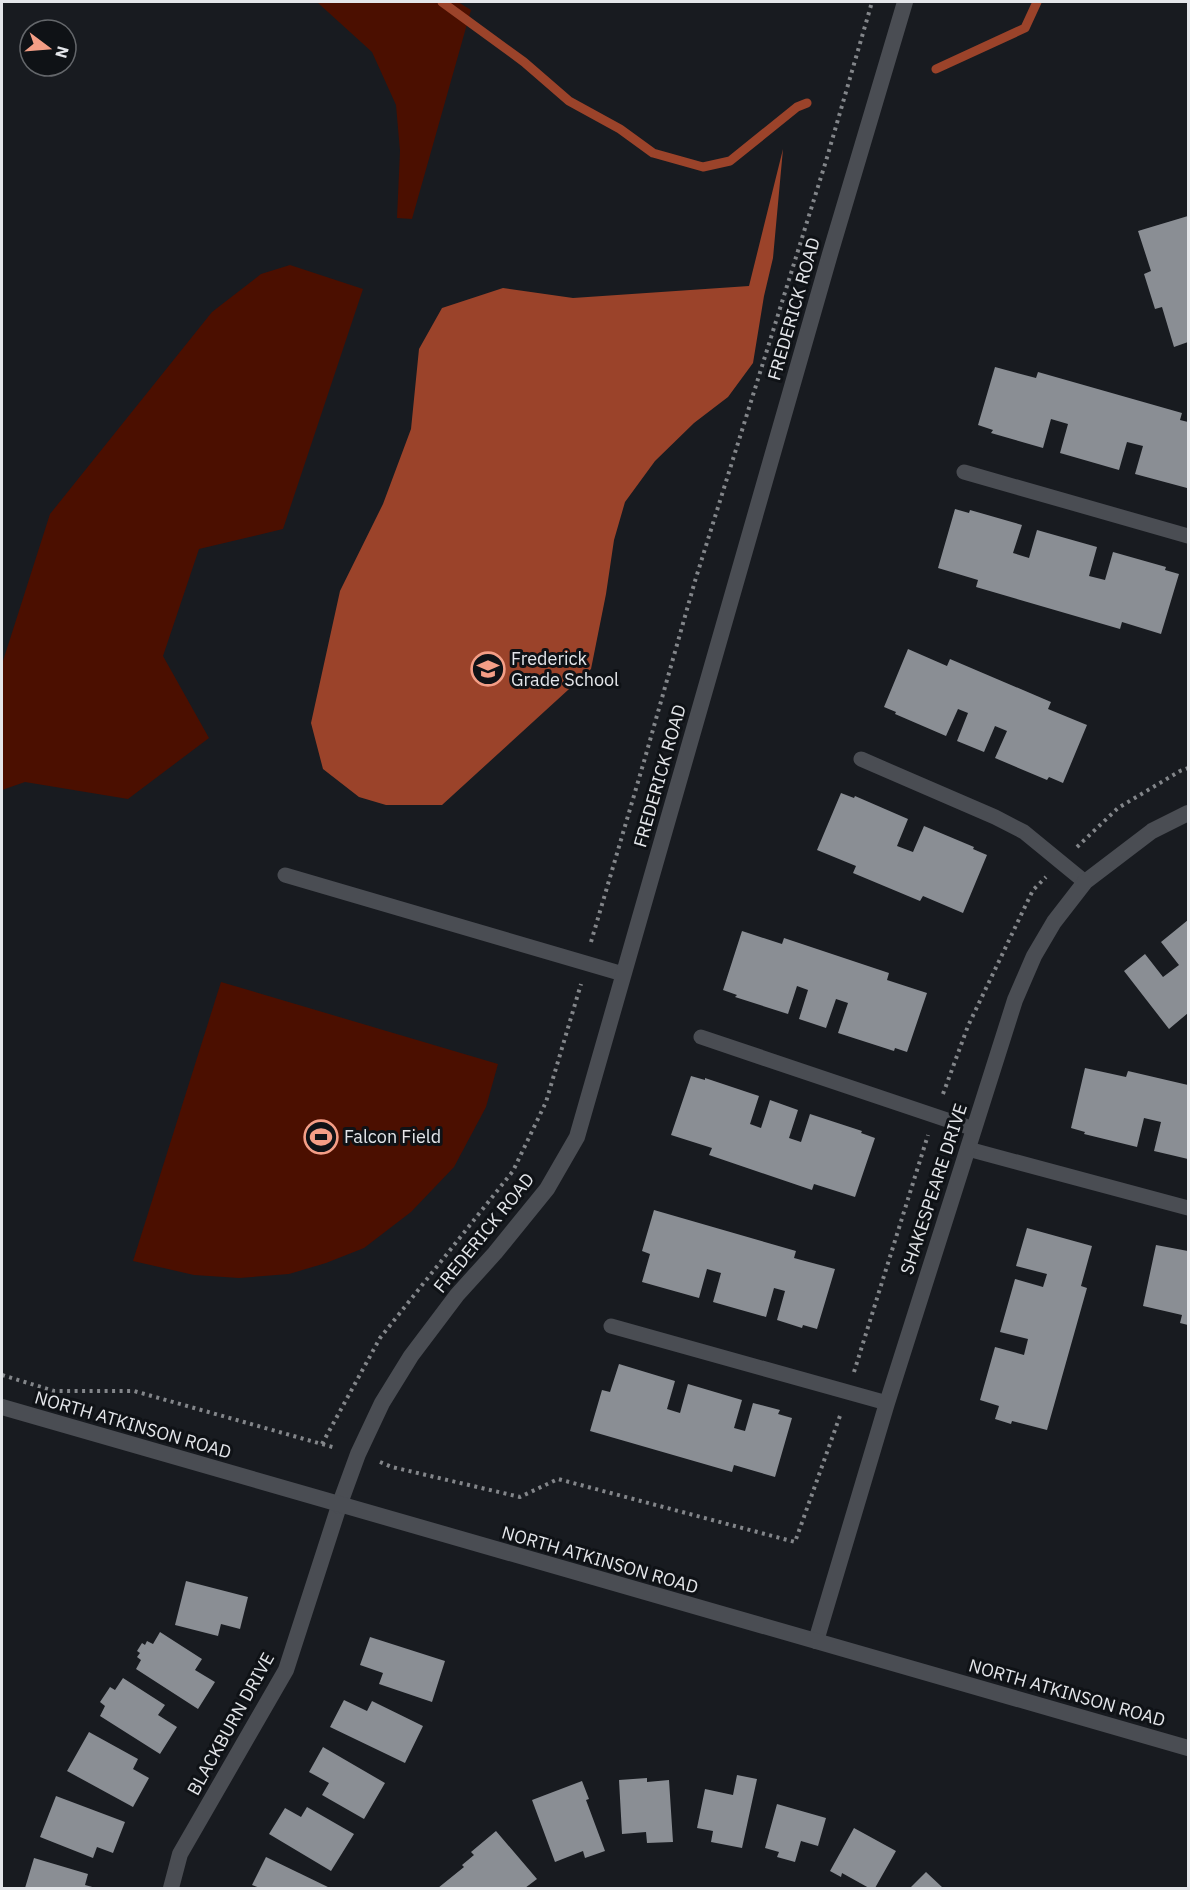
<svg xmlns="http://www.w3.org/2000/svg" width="1190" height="1890" font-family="'IBM Plex Sans',sans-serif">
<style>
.green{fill:#4b0f00}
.water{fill:#9b432a}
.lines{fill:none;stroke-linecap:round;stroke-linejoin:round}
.stream{stroke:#9b432a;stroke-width:9}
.building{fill:#8a8e94}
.path{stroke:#83868a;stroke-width:4;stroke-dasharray:3 4.5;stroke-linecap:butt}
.service{stroke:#4a4d53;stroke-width:15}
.minor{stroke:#4a4d53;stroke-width:16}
.tertiary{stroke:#4a4d53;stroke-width:16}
.secondary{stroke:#4a4d53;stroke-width:16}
.labels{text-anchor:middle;stroke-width:6;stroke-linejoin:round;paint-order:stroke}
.street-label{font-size:18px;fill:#e4e6ea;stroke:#0f1216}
.poi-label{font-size:18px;fill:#e4e6ea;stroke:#0f1216;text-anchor:start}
</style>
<rect width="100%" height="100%" fill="#181b20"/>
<g class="green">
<path d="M317,2H458L471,10L412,219L397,218L400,151L396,105L372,52Z"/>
<path d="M290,265L363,289L283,529L199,549L163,656L209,738L128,799L25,782L2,790V664L50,514L212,312L261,274Z"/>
<path d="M221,982L498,1064L486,1107L454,1167L411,1212L364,1248L326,1263L289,1274L239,1278L194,1275L133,1261Z"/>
</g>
<path class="water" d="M783,149L773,258L764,296L753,363L728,397L694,423L655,461L625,502L614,540L606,594L591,669L442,805H386L359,797L323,769L311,723L340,591L383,504L411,429L419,349L442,308L503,288L573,298L749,286Z"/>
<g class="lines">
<g class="stream">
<path d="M442,2L524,62L569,101L620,129L653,153L703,167L730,161L797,107L807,103"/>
<path d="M936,69L1025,28L1037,2"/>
</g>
</g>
<g class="building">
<path d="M1188,216V342L1174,347L1162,307L1155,309L1144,274L1151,271L1138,231Z"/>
<path d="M995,367L1036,378L1038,372L1182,413L1180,420L1188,422V486L1187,488L1135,474L1143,446L1127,442L1119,470L1060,453L1068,424L1051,419L1043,448L991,433L993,430L978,425Z"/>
<path d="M955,509L969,513L970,510L1022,525L1013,553L1029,558L1037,530L1097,547L1089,576L1105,580L1113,552L1166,567L1165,570L1179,574L1161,634L1122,622L1120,629L976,587L978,580L938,568Z"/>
<path d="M908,649L947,666L950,659L1051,702L1048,709L1087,725L1063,783L1049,777L1047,780L995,758L1007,731L995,726L984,752L957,741L968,713L958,709L946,736L895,714L896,712L884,707Z"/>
<path d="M841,793L854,798L855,796L908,819L897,846L913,852L924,826L974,847L973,849L987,855L963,913L923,896L920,901L853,873L856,866L817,850Z"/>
<path d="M1188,920V1013L1169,1029L1124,971L1145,954L1163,977L1179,965L1161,942Z"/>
<path d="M742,931L782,944L784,938L889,973L887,980L927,993L907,1052L895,1048L894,1051L838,1033L848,1003L836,999L826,1028L799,1019L808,990L797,986L788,1014L735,997L737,995L723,990Z"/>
<path d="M1085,1068L1126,1077L1128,1071L1188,1085V1159L1154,1151L1161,1122L1144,1118L1137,1147L1084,1134L1085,1132L1071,1128Z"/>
<path d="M691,1076L705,1080V1078L759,1096L750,1124L761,1128L770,1100L798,1110L789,1138L801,1142L810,1114L862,1131L861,1133L875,1138L855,1197L814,1184L812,1190L709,1155L712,1148L671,1135Z"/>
<path d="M654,1210L796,1251L794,1258L835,1269L817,1329L803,1325L802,1328L777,1320L785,1291L774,1288L766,1317L713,1302L721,1273L707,1269L699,1298L642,1282L650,1254L642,1251Z"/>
<path d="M1027,1228L1092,1246L1081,1286L1087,1288L1047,1430L1012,1421L1011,1424L995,1419L999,1406L980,1400L995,1347L1024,1355L1028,1339L1000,1332L1015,1279L1043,1287L1047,1274L1016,1266Z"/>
<path d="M1156,1245L1188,1251V1325L1180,1323L1182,1315L1143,1306Z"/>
<path d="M619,1364L675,1381L667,1409L680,1413L688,1384L742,1400L734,1428L745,1431L753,1403L780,1410L778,1414L792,1418L775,1477L734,1465L732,1472L590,1431L602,1390L610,1392Z"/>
<path d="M186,1581L248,1597L240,1629L221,1624L218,1636L175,1625Z"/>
<path d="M160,1632L202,1659L195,1670L215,1682L198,1709L136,1669L141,1660L137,1657L140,1653L137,1651L142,1643L145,1645L147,1641L153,1644Z"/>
<path d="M370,1637L445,1661L432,1702L379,1684L383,1673L360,1665Z"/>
<path d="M123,1678L165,1705L158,1715L177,1727L160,1754L100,1716L105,1706L100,1702L110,1687L115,1690Z"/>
<path d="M344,1700L367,1711L372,1701L423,1726L405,1763L330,1727Z"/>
<path d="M89,1732L138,1759L133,1769L149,1778L133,1807L67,1771Z"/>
<path d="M323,1747L385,1783L364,1819L322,1795L329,1783L309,1772Z"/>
<path d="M737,1775L757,1779L742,1848L711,1842L713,1831L697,1828L705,1789L733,1795Z"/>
<path d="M647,1778V1782L669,1780L673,1842L647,1843L646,1832L622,1834L619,1780Z"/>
<path d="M582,1781L589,1799L586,1800L605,1851L585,1858L583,1851L555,1862L532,1800Z"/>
<path d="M56,1796L125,1822L113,1853L97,1847L93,1858L40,1837Z"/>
<path d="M777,1804L826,1818L818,1846L801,1841L795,1862L777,1857L779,1852L765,1848Z"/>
<path d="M307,1807L354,1834L331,1871L269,1834L285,1808L301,1817Z"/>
<path d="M854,1828L896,1851L875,1888H869L842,1873L841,1877L830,1871Z"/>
<path d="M496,1831L537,1879L525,1888H438L464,1867L462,1865L474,1855L471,1852Z"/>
<path d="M266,1857L330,1888H260L252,1885Z"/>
<path d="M34,1858L88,1874L85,1885L96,1888H25Z"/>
<path d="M926,1872L943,1888H910Z"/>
</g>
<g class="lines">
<g class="path">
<path d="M1077,847L1118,808L1180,771L1188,768"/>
<path d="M591,942L645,758L695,581L826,161L872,2"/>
<path d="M943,1094L968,1026L1033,890L1046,877"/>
<path d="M854,1372L928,1135"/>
<path d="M2,1375L54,1391H134L336,1448"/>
<path d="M322,1444L380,1338L513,1171L546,1102L581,984"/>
<path d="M380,1462L392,1467L520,1497L558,1479L795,1542L841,1413"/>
</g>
<g class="service">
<path d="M964,472L1188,536"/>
<path d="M861,759L995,817L1024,832L1085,882"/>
<path d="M285,875L623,974"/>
<path d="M701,1037L974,1129"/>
<path d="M968,1149L1188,1208"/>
<path d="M611,1326L887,1403"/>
</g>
<g class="minor">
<path d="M816,1641L887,1403L1015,1000L1034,956L1054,922L1085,882L1152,831L1188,813"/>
<path d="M171,1888L180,1854L286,1670L339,1506"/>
</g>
<path class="tertiary" d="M339,1506L358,1454L382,1403L411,1356L457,1295L495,1253L547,1189L577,1137L830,254L905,2"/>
<path class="secondary" d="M2,1407L1188,1748"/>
</g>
<defs>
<symbol id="school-ring" viewBox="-11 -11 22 22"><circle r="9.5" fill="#0f1216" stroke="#f49e86" stroke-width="1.5"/><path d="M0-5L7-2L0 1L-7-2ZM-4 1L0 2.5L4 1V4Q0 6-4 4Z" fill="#f49e86"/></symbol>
<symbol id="stadium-ring" viewBox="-11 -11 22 22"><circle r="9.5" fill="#0f1216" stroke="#f49e86" stroke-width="1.5"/><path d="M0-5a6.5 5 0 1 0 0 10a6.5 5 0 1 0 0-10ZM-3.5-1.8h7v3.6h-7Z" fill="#f49e86"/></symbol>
</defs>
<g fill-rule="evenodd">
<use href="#school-ring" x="469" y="650" width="38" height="38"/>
<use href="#stadium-ring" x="302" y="1118" width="38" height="38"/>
</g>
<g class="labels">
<g class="street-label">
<text transform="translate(794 309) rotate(-74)" y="6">FREDERICK ROAD</text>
<text transform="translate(660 776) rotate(-74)" y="6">FREDERICK ROAD</text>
<text transform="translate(934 1189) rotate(-72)" y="6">SHAKESPEARE DRIVE</text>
<text transform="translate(484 1233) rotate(-51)" y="6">FREDERICK ROAD</text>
<text transform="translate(133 1425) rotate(16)" y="6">NORTH ATKINSON ROAD</text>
<text transform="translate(600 1560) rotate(16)" y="6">NORTH ATKINSON ROAD</text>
<text transform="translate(1067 1693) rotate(16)" y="6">NORTH ATKINSON ROAD</text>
<text transform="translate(231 1724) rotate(-61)" y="6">BLACKBURN DRIVE</text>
</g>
<g class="poi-label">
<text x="511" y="665">Frederick<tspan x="511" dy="21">Grade School</tspan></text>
<text x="344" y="1143">Falcon Field</text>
</g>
</g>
<rect width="1190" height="1890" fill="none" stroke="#e4e6ea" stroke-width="6"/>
<g transform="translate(48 48) rotate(106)"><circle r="28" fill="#0f1216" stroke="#64676b" stroke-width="1.5"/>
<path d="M0-4.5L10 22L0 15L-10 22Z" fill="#f49e86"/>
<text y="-9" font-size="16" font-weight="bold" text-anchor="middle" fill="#e4e6ea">N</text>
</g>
</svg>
